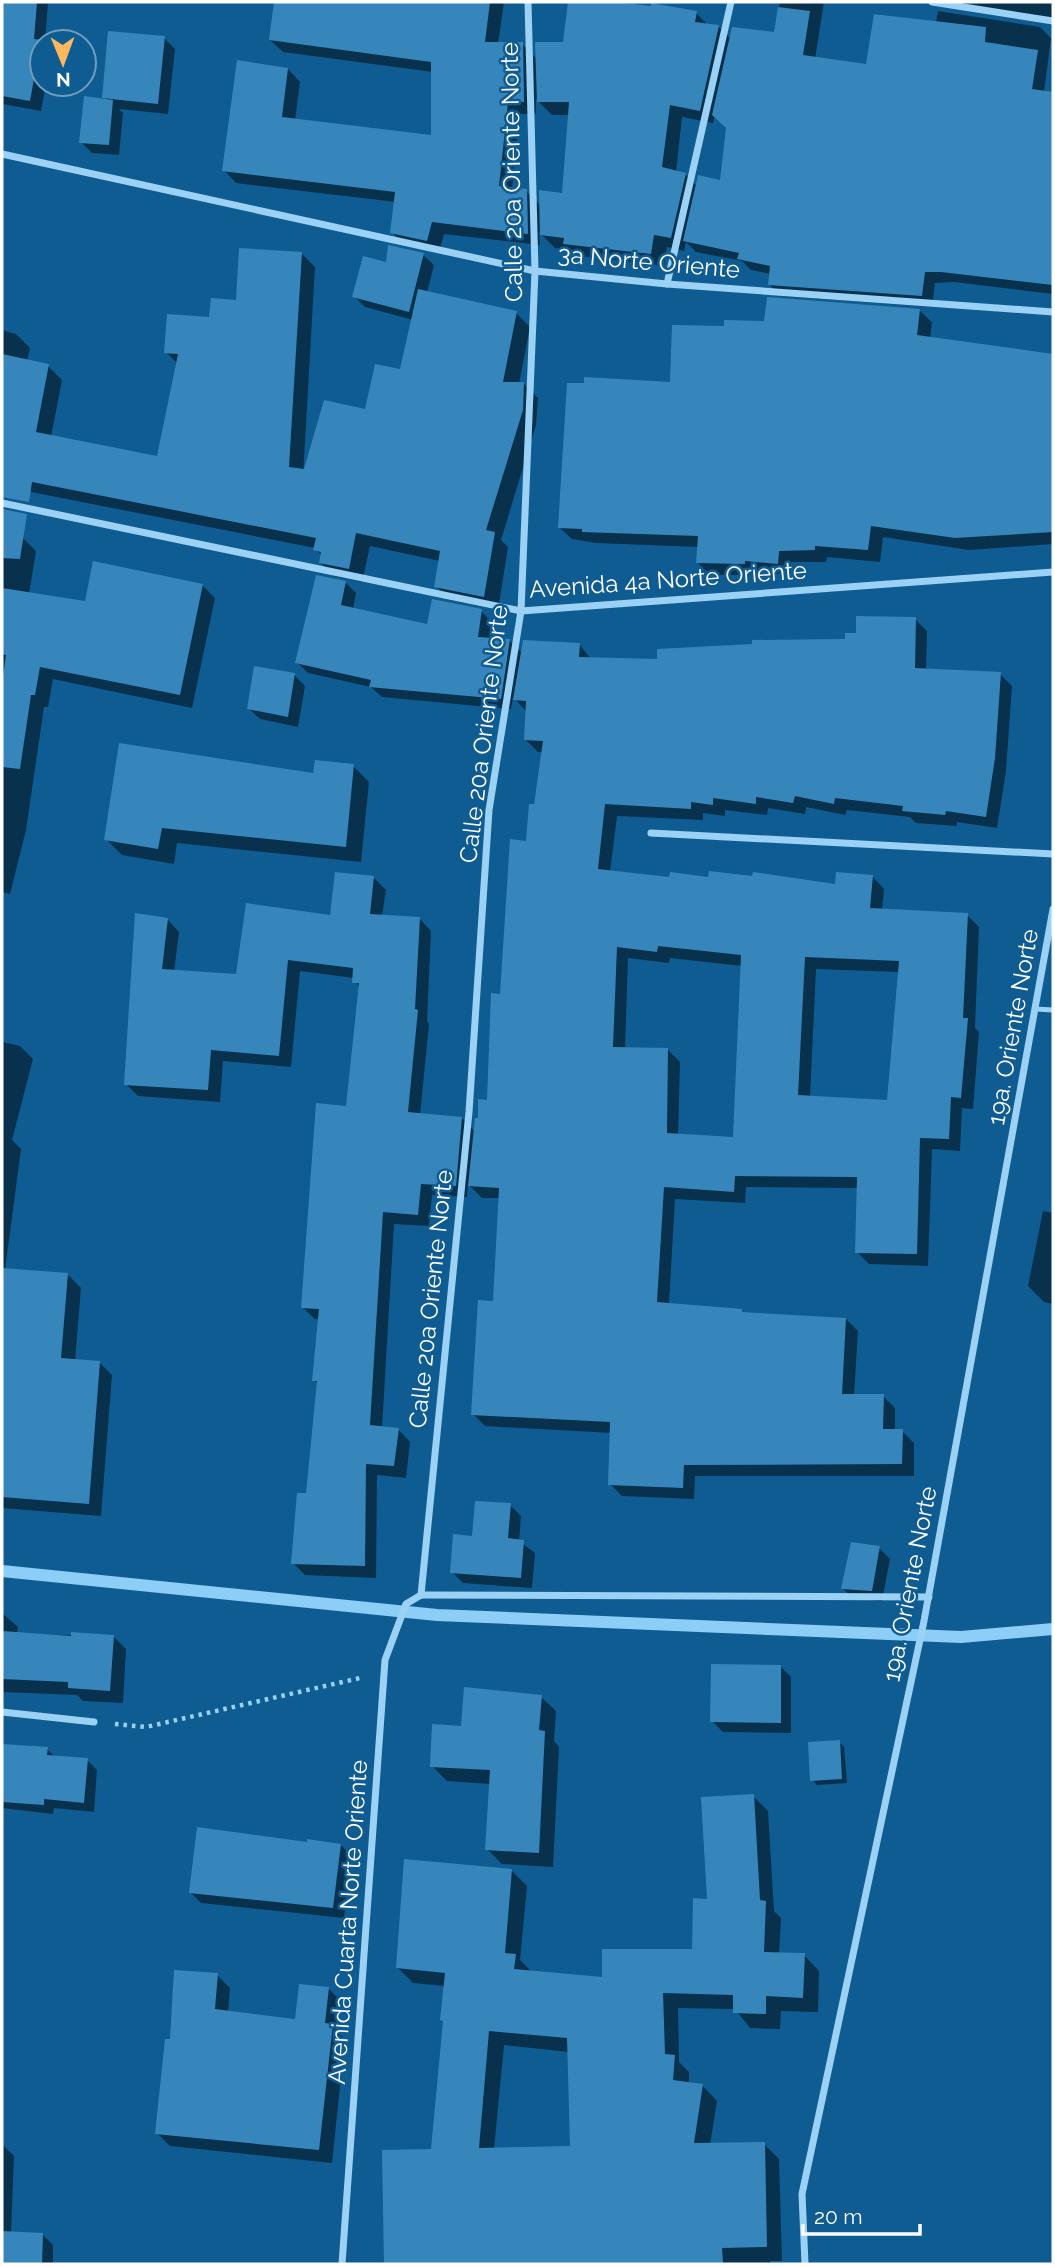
<svg xmlns="http://www.w3.org/2000/svg" width="1055" height="2266" font-family="Raleway,sans-serif">
<style>
.shadow{fill:#0007;fill-rule:evenodd}
.lines{fill:none;stroke-linecap:round;stroke-linejoin:round}
.stream{stroke:#8ccef7;stroke-width:12}
.building{fill:#3786bb;fill-rule:evenodd}
.path{stroke:#9bd1f4;stroke-width:4.5;stroke-dasharray:3.5 5;stroke-linecap:butt}
.service{stroke:#9bd1f4;stroke-width:5}
.minor{stroke:#9bd1f4;stroke-width:7}
.labels{text-anchor:middle;stroke-width:5;stroke-linejoin:round;paint-order:stroke}
.street-label{font-size:24px;fill:#fff;stroke:#0f5c93}
</style>
<rect width="100%" height="100%" fill="#0f5c93"/>
<g class="shadow">
<path d="M2,2H48L45,42H42V84H46L41,111L2,104Z"/>
<path d="M278,2H504L498,44H522L537,59L564,44L570,2H603L696,13L708,25L719,27L731,39L775,34L780,2H824L815,59L867,66L875,14L936,22L938,11L1040,27L1051,38L1044,92L1053,94V294L954,282L935,283L932,307L781,296L770,285L771,274L751,270L742,261L696,252L686,242L684,251L667,247L664,266L578,256L572,250L555,248L539,232L540,245L444,234L439,252L404,245L392,232L396,202L236,183L224,170L288,69L300,82L295,120L433,137V72L283,52L270,40ZM536,99L552,115H570L563,195L541,206L526,191L512,189L520,114H536ZM715,116L728,129L722,182L697,186L685,174L676,172L682,117L713,123Z"/>
<path d="M947,2H1053V23Z"/>
<path d="M164,38L175,49L168,114L119,109L123,113L119,155L92,153L81,142L108,101L104,97Z"/>
<path d="M301,253L315,267L303,477L401,371L413,320L365,307L354,296L388,265L423,255L434,265L427,293L516,313L530,327L519,384H524L538,398L536,425L501,540L508,547L498,610L450,600L436,586L440,561L370,546L362,582L334,576L320,562L322,556L315,548L31,492L17,478L20,465L2,461V330L16,334L30,348L27,361L48,366L62,380L51,437L158,458L178,364L166,352Z"/>
<path d="M919,310L932,322L930,338L1053,356V544L969,550L883,537L880,562L827,557L826,562H791L790,575L757,572V575H710L698,563L699,547L596,543L572,539L559,527L672,384L725,328Z"/>
<path d="M2,535L23,538L36,551L29,594L86,603L202,585L215,598L192,708L53,679L48,707H44L26,830L10,894L2,892Z"/>
<path d="M345,582L356,593L353,609L429,626L481,611L492,622L489,640L510,641L522,653L579,644L591,659L659,661L847,640L915,619L927,631L926,670L1000,674L1012,686L1006,771L997,828L957,822V826L916,823L910,817L847,810L845,815L806,807L805,814L768,808L767,815L725,810V816L703,813V820L617,816L610,872L671,879L836,886L872,876L884,889L882,910L967,915L979,927L975,1028L979,1032L973,1109L962,1108L960,1151L932,1149L928,1266L869,1264L857,1252L859,1188L746,1187L745,1203L675,1199L669,1304L741,1311L745,1314L846,1319L858,1331L854,1396H883L895,1408V1431H902L914,1443V1476H695L694,1499L622,1496L610,1484L612,1433L485,1426L473,1414L494,1302L500,1198H482L468,1184L467,1197L432,1195L429,1226L394,1224L382,1428L398,1429L410,1442L406,1478L377,1475L376,1578L305,1575L293,1563L308,1495L319,1385L314,1380L320,1320L315,1319L302,1307L347,1108L360,989L354,978L300,971L291,1067L223,1061L220,1102L138,1096L126,1084L167,919L179,932L174,972L238,976L331,917L373,877L386,890L382,916L419,918L431,931L427,1021L429,1024L420,1115L462,1118L476,1133L480,1101L489,1102L501,996L543,752H538L525,739L527,712L513,697L511,709L382,697L371,687L308,673L297,662ZM628,958L669,963L670,958L742,966L734,1139L678,1136L680,1062L668,1050L625,1049ZM816,969L899,972L888,1101L810,1097Z"/>
<path d="M294,675L305,686L298,727L260,719L249,709Z"/>
<path d="M353,766L369,782L361,862L177,843L174,864L122,855L106,839L314,775Z"/>
<path d="M2,1042L20,1046L33,1059L12,1140L21,1149L5,1270L68,1275L81,1288L75,1361L99,1362L112,1375L101,1516L2,1508Z"/>
<path d="M1043,1211L1053,1213V1304L1044,1302L1028,1286Z"/>
<path d="M510,1505L521,1516L519,1541L535,1553L532,1588L463,1583L452,1572L474,1538Z"/>
<path d="M879,1548L890,1559L882,1601L854,1599L843,1589Z"/>
<path d="M2,1613L18,1627L17,1634L113,1636L126,1649L123,1703L83,1701L77,1695L2,1692Z"/>
<path d="M780,1666L791,1677V1733L723,1732L712,1721Z"/>
<path d="M541,1697L556,1711L554,1741L559,1747L553,1867L502,1864L487,1849L491,1784L447,1781L432,1766L462,1728Z"/>
<path d="M839,1742L844,1747L847,1783L817,1785L812,1780Z"/>
<path d="M2,1745L47,1749L55,1757L87,1760L97,1770L94,1812L54,1808L53,1814L2,1808Z"/>
<path d="M753,1796L768,1811L774,1911L781,1918L779,1954L804,1955L819,1971L818,2012L781,2011L780,2029L750,2028L735,2009L678,2008L679,2062L689,2072V2083L702,2085L717,2101L710,2145L764,2144L779,2159L782,2261H770V2264H386L384,2151L433,2150L445,2023L442,2020L445,1986L413,1983L398,1968L511,1870L527,1886L520,1960L531,1971L604,1979L693,1950L709,1900ZM504,2045L569,2052L572,2148L494,2149Z"/>
<path d="M309,1844L341,1845L351,1856L344,1918L201,1903L190,1892Z"/>
<path d="M217,1975L230,1988L228,2013L297,2021L329,1989L342,2002L339,2033L345,2039L332,2163L170,2146L157,2133L172,2041Z"/>
<path d="M2,2144L14,2156L11,2233L42,2234L53,2245V2264H2Z"/>
</g>
<g class="lines">
<path class="stream" d="M2,1571L437,1615L961,1637L1053,1629"/>
</g>
<g class="building">
<path d="M2,2H37L34,39L41,40L30,101L2,96Z"/>
<path d="M274,2H490L485,42H523L524,102H508L499,186L527,189L528,234L432,222L427,241L390,233L395,192L222,171L237,60L288,68L282,117L431,135V62L269,40Z"/>
<path d="M568,2H616L651,6V3L697,11L695,22L719,25L700,111L670,105L662,167L686,173L671,238L654,235L651,254L563,244L564,238L540,235L539,190L562,193L569,102H537L535,42H563Z"/>
<path d="M778,7L810,11L803,55L866,64L874,14L986,27L985,42L1038,50L1032,89L1053,92V285L941,272H925L922,296L768,285L770,266L737,259L739,253L683,241L698,175L720,180L726,128L712,115L732,27L774,32Z"/>
<path d="M108,31L165,36L158,104L102,98Z"/>
<path d="M84,96L113,100L109,145L79,143Z"/>
<path d="M388,245L424,253L409,312L352,297L363,256L386,262Z"/>
<path d="M239,248L302,252L289,467L304,469L324,400L365,409L375,364L400,369L418,289L517,311L503,382H524L523,410L486,530L495,532L484,597L434,587L440,551L356,533L349,569L319,563L321,552L313,550L316,538L32,482L29,502L2,497V354L49,364L36,432L157,456L178,354L164,353L167,314L209,317L211,298L236,300Z"/>
<path d="M767,297L920,309L917,335L1053,354V532L955,538L871,526L868,550L815,546V550L779,551L778,564L745,561V564L696,563L698,536L582,532V529L558,528L567,383H584V377L670,382L672,325L724,326V320L764,321Z"/>
<path d="M2,509L27,514L20,559L2,558Z"/>
<path d="M93,561L203,584L180,695L40,667L35,695H31L20,769L2,767V683L6,655L2,654V588L85,601Z"/>
<path d="M316,575L346,581L341,605L427,624L432,599L482,609L478,637L510,639L501,699L369,687L371,680L295,663Z"/>
<path d="M856,616L916,617L915,668L1001,672L995,758L986,817L946,811L945,815L902,811L903,806L835,798L834,804L795,796L793,803L756,797V804L713,798V805L691,802V809L605,804L598,869L669,877L670,872L708,877L709,871L752,876L753,872L835,884L836,872L873,875L870,908L968,913L963,1018H968L961,1098L951,1097L949,1139L920,1138L917,1254L855,1253L857,1177L735,1176L734,1192L664,1187L657,1302L742,1309V1312L846,1318L842,1394H884L883,1429H903L902,1464L684,1465L683,1488L608,1485L610,1422L471,1415L478,1300L493,1301L499,1188L468,1186L475,1118H478V1099L487,1100L491,993L500,994L510,839L526,841L529,804H534L543,741L524,740L526,701L513,700L523,640L580,643L579,657L657,659V649L752,644V640L845,639V633H856ZM658,946L741,955L733,1137L667,1133L668,1048L613,1047L617,947L657,952ZM805,957L899,961L887,1100L798,1095Z"/>
<path d="M254,666L295,673L288,717L247,709Z"/>
<path d="M119,743L313,773L315,760L354,764L346,847L162,828L158,849L104,840Z"/>
<path d="M335,872L374,876L370,914L420,917L415,1009L418,1010L408,1112L462,1117L456,1186L421,1184L418,1215L383,1212L370,1425L399,1428L394,1466L366,1464L365,1566L291,1564L297,1493H306L317,1381H312L319,1309L301,1308L316,1103L346,1106L359,983H352L353,968L288,960L279,1056L211,1050L208,1090L124,1085L135,913L168,918L162,969L236,974L246,903L330,915Z"/>
<path d="M2,1268L68,1273L61,1358L100,1361L89,1504L2,1497Z"/>
<path d="M475,1501L511,1503L508,1538L524,1540L521,1578L450,1573L453,1534L472,1536Z"/>
<path d="M851,1542L880,1546L872,1591L841,1589Z"/>
<path d="M2,1631L71,1636V1632L114,1635L110,1691L68,1688V1682L2,1679Z"/>
<path d="M711,1664L781,1665V1723L710,1722Z"/>
<path d="M464,1687L542,1695L539,1730L545,1731L539,1853L485,1850L490,1770L430,1767L432,1724L461,1726Z"/>
<path d="M840,1740L842,1779L810,1781L808,1742Z"/>
<path d="M2,1744L48,1747L47,1755L88,1758L84,1803L44,1799V1805L2,1802Z"/>
<path d="M754,1794L760,1900L766,1901L764,1952L805,1953L803,1998L766,1996V2014L733,2013V1995L663,1993L665,2054L675,2055L673,2080L703,2084L694,2143L765,2142L767,2247L722,2248L723,2264H384L382,2150L431,2149L443,2021L440,2020L445,1973L396,1968L404,1859L512,1869L505,1953L516,1954L514,1969L602,1977V1949H692L693,1898L707,1899L701,1797ZM489,2031L567,2038L570,2146L479,2148Z"/>
<path d="M197,1827L307,1842V1839L341,1844L333,1908L189,1893Z"/>
<path d="M174,1970L218,1973L215,2009L295,2019L299,1984L329,1987L325,2023L333,2024L319,2150L155,2134L165,2039H170Z"/>
<path d="M2,2231L43,2233L42,2264H2Z"/>
</g>
<g class="lines">
<path class="path" d="M115,1724L146,1727L360,1678"/>
<path class="service" d="M1035,1009L1053,1010"/>
<g class="minor">
<path d="M932,2L1053,21"/>
<path d="M2,154L535,271L667,284L1053,312"/>
<path d="M667,284L731,2"/>
<path d="M2,503L521,611L1053,572"/>
<path d="M651,833L1053,854"/>
<path d="M421,1595L469,1112L489,810L521,611L535,271L528,2"/>
<path d="M421,1595L929,1597"/>
<path d="M2,1712L94,1722"/>
<path d="M342,2264L385,1660L406,1604L421,1595"/>
<path d="M805,2264L802,2194L924,1621L1053,909"/>
</g>
</g>
<g class="labels">
<g class="street-label">
<text transform="translate(512 172) rotate(-91)" y="8">Calle 20a Oriente Norte</text>
<text transform="translate(649 262) rotate(5)" y="8">3a Norte Oriente</text>
<text transform="translate(668 580) rotate(-4)" y="8">Avenida 4a Norte Oriente</text>
<text transform="translate(484 734) rotate(-83)" y="8">Calle 20a Oriente Norte</text>
<text transform="translate(1013 1027) rotate(-80)" y="8">19a. Oriente Norte</text>
<text transform="translate(431 1299) rotate(-84)" y="8">Calle 20a Oriente Norte</text>
<text transform="translate(910 1584) rotate(-79)" y="8">19a. Oriente Norte</text>
<text transform="translate(348 1922) rotate(-86)" y="8">Avenida Cuarta Norte Oriente</text>
</g>
</g>
<rect width="1055" height="2266" fill="none" stroke="#ffffff" stroke-width="7"/>
<g transform="translate(63 63) rotate(179)"><circle r="33" fill="#0f5c93" stroke="#6f9dbe" stroke-width="2"/>
<path d="M0-5L12 26L0 18L-12 26Z" fill="#ffb85e"/>
<text y="-10" font-size="19" font-weight="bold" text-anchor="middle" fill="#ffffff">N</text>
</g>
<path d="M803 2224v10h117v-10" fill="none" stroke="#ffffff" stroke-width="3.5"/>
<text x="814" y="2224" font-size="21" fill="#ffffff" stroke="#0f5c93" stroke-width="5" paint-order="stroke">20 m</text>
</svg>
